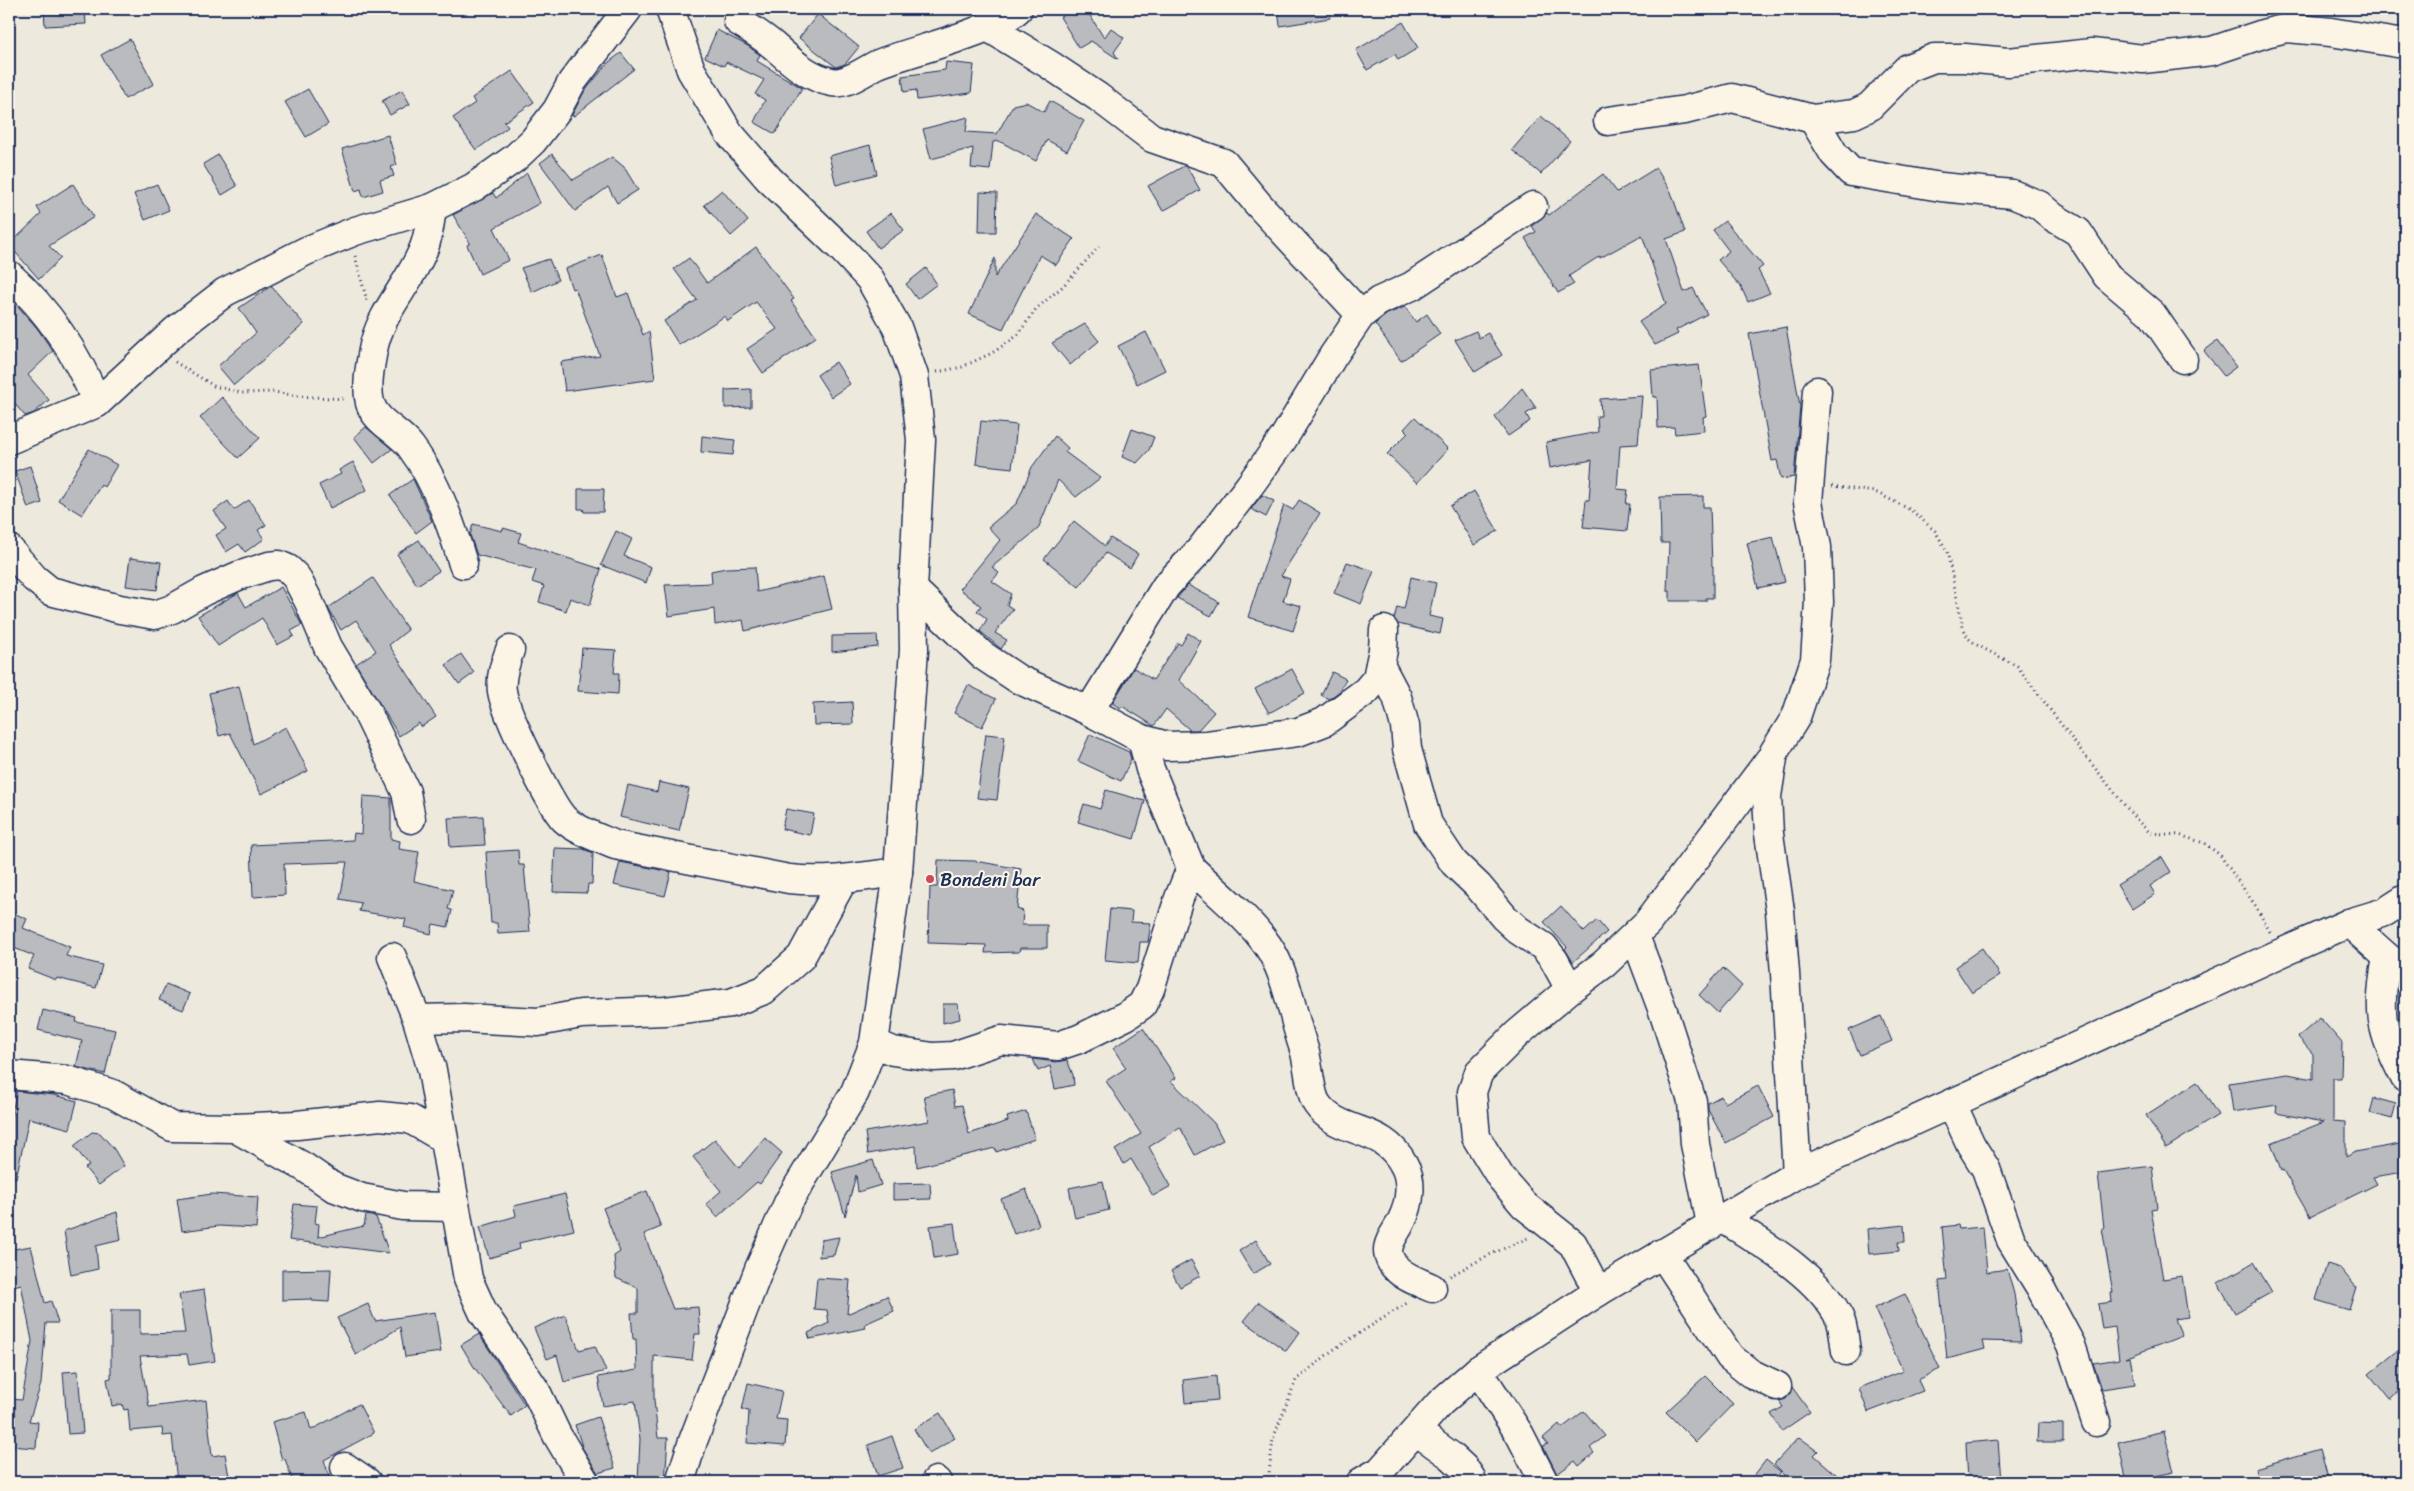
<svg xmlns="http://www.w3.org/2000/svg" width="2414" height="1491" font-family="Sriracha,sans-serif">
<style>
.building{fill:#babbbe;stroke:#1b2f5e}
.lines{fill:none;stroke-linecap:round;stroke-linejoin:round}
.minor-casing{stroke:#1b2f5e;stroke-width:31}
.path{stroke:#1b2f5e;stroke-width:3;stroke-dasharray:1 4;stroke-linecap:butt}
.minor{stroke:#fcf5e5;stroke-width:28}
.poi-dot{fill:#d1495b;stroke:#fcf5e5;stroke-width:2}
.labels{text-anchor:middle;stroke-width:4;stroke-linejoin:round;paint-order:stroke}
.poi-label{font-size:19px;fill:#1b2f5e;stroke:#fcf5e5;text-anchor:start}
</style>
<rect width="100%" height="100%" fill="#eee9dd"/>
<filter id="ink" filterUnits="userSpaceOnUse"><feTurbulence type="fractalNoise" baseFrequency=".02" numOctaves="2"/><feDisplacementMap in="SourceGraphic" scale="10" xChannelSelector="R" yChannelSelector="G"/><feConvolveMatrix kernelMatrix="1 2 1 2 8 2 1 2 1" color-interpolation-filters="sRGB"/></filter>
<g filter="url(#ink)">
<g class="building">
<path d="M44,9H85L86,24L45,26Z"/>
<path d="M1074,9H1086L1104,38L1111,28L1124,38L1114,52L1118,59L1091,41L1079,48L1060,17Z"/>
<path d="M1278,9H1330V18L1280,26Z"/>
<path d="M818,14L859,47L845,64L836,67L799,38Z"/>
<path d="M1403,22L1418,48L1398,60L1395,54L1367,70L1356,50Z"/>
<path d="M717,30L748,46L760,55L757,61L802,88L775,134L754,122L765,100L755,94L764,80L726,62L724,66L705,57Z"/>
<path d="M130,39L154,84L125,99L101,55Z"/>
<path d="M621,53L634,69L574,116L572,115L584,92L609,62Z"/>
<path d="M946,62L974,65L971,93L917,100L916,90L904,92L902,76L945,70Z"/>
<path d="M512,71L534,102L504,122L508,127L476,150L453,118L475,103L472,98Z"/>
<path d="M308,89L328,124L306,137L285,102Z"/>
<path d="M402,90L410,104L390,115L382,101Z"/>
<path d="M1050,101L1084,121L1067,151L1047,140L1036,161L999,141L993,142L990,170L971,168L973,148L931,159L923,129L968,117L966,132L997,134L1013,105L1026,102L1044,112Z"/>
<path d="M1541,116L1570,141L1541,174L1512,150Z"/>
<path d="M388,135L397,165L391,167L394,176L380,180L383,191L363,197L361,189L355,191L342,149Z"/>
<path d="M870,145L877,174L836,185L829,156Z"/>
<path d="M552,154L573,180L612,157L624,167L638,190L617,203L608,187L575,211L540,163Z"/>
<path d="M218,155L237,186L222,195L203,164Z"/>
<path d="M1184,166L1187,167L1200,190L1163,211L1148,186Z"/>
<path d="M1656,168L1671,192L1685,232L1666,239L1684,292L1693,288L1707,314L1676,330L1678,334L1655,345L1639,322L1666,304L1642,235L1600,258V256L1569,276L1574,284L1558,293L1525,238L1536,232L1532,226L1547,213L1549,215L1603,174L1617,192Z"/>
<path d="M527,173L540,203L494,228L509,260L480,274L467,245L470,243L453,215L493,193L496,198Z"/>
<path d="M73,184L94,217L49,246L61,258L39,279L9,245L41,214L37,207Z"/>
<path d="M157,184L169,210L145,220L134,194Z"/>
<path d="M722,190L748,221L731,236L704,205Z"/>
<path d="M980,192L997,193L996,232H979Z"/>
<path d="M891,213L904,230L878,248L866,231Z"/>
<path d="M1036,214L1074,239L1056,265L1040,255L1003,329L969,314L995,258V277Z"/>
<path d="M1725,221L1763,266L1758,270L1770,293L1748,302L1741,287L1718,260L1729,251L1713,230Z"/>
<path d="M756,247L794,299L791,301L816,337L763,373L747,349L777,329L756,302L728,321L725,316L679,345L664,321L697,300L674,269L689,258L707,283Z"/>
<path d="M602,255L617,297L628,293L643,335L649,331L655,379L565,391L561,362L600,356L575,288L572,289L565,269Z"/>
<path d="M549,259L558,280L532,292L521,268Z"/>
<path d="M926,268L937,284L917,299L906,284Z"/>
<path d="M271,286L304,324L234,385L218,366L256,333L239,308Z"/>
<path d="M9,296L37,328L53,351L28,375L49,400L34,413L25,416L9,397Z"/>
<path d="M1405,307L1416,322L1427,314L1440,334L1401,361L1375,324L1387,314Z"/>
<path d="M1085,324L1099,341L1070,365L1052,343Z"/>
<path d="M1786,327L1800,406L1794,477L1781,479L1777,460L1772,461L1749,334Z"/>
<path d="M1476,331L1479,338L1488,333L1502,355L1475,372L1455,340Z"/>
<path d="M1146,332L1165,370L1137,384L1118,346Z"/>
<path d="M2217,341L2236,367L2224,376L2204,351Z"/>
<path d="M836,362L850,384L831,397L817,375Z"/>
<path d="M1699,365L1706,416L1703,417L1704,431L1675,434L1674,427L1658,428L1657,397H1653L1651,370Z"/>
<path d="M1522,388L1536,408L1526,414L1530,421L1508,436L1495,417Z"/>
<path d="M751,389V407L725,408V390Z"/>
<path d="M1642,396L1638,444L1620,445L1617,489L1628,490L1626,504H1630L1627,531L1583,527L1586,500H1589L1592,460L1550,468L1546,442L1598,432L1597,416H1601L1600,399Z"/>
<path d="M222,397L260,438L238,458L200,418Z"/>
<path d="M1415,417L1448,449L1417,483L1387,454L1408,433L1404,429Z"/>
<path d="M981,421L1017,425L1012,468L976,464Z"/>
<path d="M366,427L392,449L374,463L354,437Z"/>
<path d="M1132,429L1154,437L1149,450L1137,463L1122,457Z"/>
<path d="M702,436L735,440L733,455L701,452Z"/>
<path d="M1055,436L1068,448L1065,452L1100,478L1076,497L1058,480L1038,529L992,567L999,573L992,581L1011,594L1007,605L1013,609L995,633L1007,640L1001,649L980,631L987,619L977,611L981,606L960,589L1000,540L988,527L1017,503L1032,467Z"/>
<path d="M89,449L117,465L104,487L101,485L82,515L58,500Z"/>
<path d="M353,462L367,490L330,508L319,485L341,474L339,470Z"/>
<path d="M30,466L42,503L28,508L15,471Z"/>
<path d="M413,479L432,521L416,533L390,495Z"/>
<path d="M578,489H604L603,512H584L583,509H578Z"/>
<path d="M1474,491L1498,531L1474,545L1450,506Z"/>
<path d="M1262,495L1274,501L1266,517L1251,509Z"/>
<path d="M1703,496V507H1710L1712,566H1713V598H1706V601H1670V591H1667L1669,543H1661L1660,497Z"/>
<path d="M249,500L266,525L258,530L264,539L245,552L239,544L226,552L216,535L226,529L214,511L228,501L234,510Z"/>
<path d="M1299,500L1320,513L1281,576L1290,579L1283,601L1301,606L1293,631L1248,617L1284,505L1293,510Z"/>
<path d="M1074,521L1105,546L1110,538L1138,554L1130,568L1106,553L1079,587L1044,559Z"/>
<path d="M473,524L502,531L503,528L521,533L518,542L601,569L590,605L570,598L566,611L539,602L544,586L532,582L536,570L477,555L470,535Z"/>
<path d="M616,531L632,539L624,556L651,567L646,583L601,565Z"/>
<path d="M1773,537L1785,582L1758,588L1747,543Z"/>
<path d="M419,540L439,571L417,585L397,554Z"/>
<path d="M130,558L161,562L157,590L126,586Z"/>
<path d="M1347,562L1374,571L1361,604L1334,593Z"/>
<path d="M755,567L757,592L824,576L832,609L745,631L743,620L715,625L714,609L669,616L665,585L712,583L711,571L726,568Z"/>
<path d="M1411,577L1436,583L1429,616L1443,619L1440,634L1398,624L1394,619L1397,607L1404,609Z"/>
<path d="M373,578L408,630L389,645L436,717L421,727L419,723L399,736L356,664L376,651L356,620L341,630L328,608Z"/>
<path d="M1188,585L1219,602L1211,616L1177,598Z"/>
<path d="M281,587L302,625L291,631L294,636L277,645L262,618L218,646L198,616L238,593L246,607Z"/>
<path d="M1188,633L1201,641L1179,680L1214,712L1198,730H1190L1166,709L1154,726L1122,706L1121,708L1112,703L1134,668L1153,680L1178,643L1181,645Z"/>
<path d="M877,635L878,647L832,652V636Z"/>
<path d="M582,648L616,650L614,673H619L618,694L578,691Z"/>
<path d="M461,654L474,673L459,684L446,665Z"/>
<path d="M1292,669L1305,693L1269,713L1255,689Z"/>
<path d="M1332,672L1346,679L1340,691L1329,699L1321,695Z"/>
<path d="M968,685L996,699L982,727L954,713Z"/>
<path d="M239,686L253,744L286,727L308,771L261,794L230,733L219,736L209,693Z"/>
<path d="M852,702L853,724L814,725L813,704Z"/>
<path d="M986,734L1005,736L997,800L977,798Z"/>
<path d="M1090,734L1129,752L1131,759L1121,781L1078,761Z"/>
<path d="M659,782L689,789L679,831L620,817L628,785L657,792Z"/>
<path d="M1106,790L1145,801L1134,839L1078,822L1084,804L1100,809Z"/>
<path d="M363,796L391,798V839L400,841L399,849L419,852L414,881L453,890L448,909L452,910L448,927L433,924L431,934L404,927L406,919L359,911L361,903L340,899L347,862L284,864L285,895L253,897L251,845L353,840L354,833L361,834Z"/>
<path d="M786,809L814,814L810,835L782,829Z"/>
<path d="M483,816L485,845L450,847L448,818Z"/>
<path d="M555,848L583,849L593,853L592,884H588L587,893L553,892Z"/>
<path d="M518,850L519,865H524L530,932L498,934L497,923H491L486,852Z"/>
<path d="M2162,857L2171,872L2150,886L2155,894L2132,909L2117,885Z"/>
<path d="M938,860L975,861L1021,869L1017,909L1023,911L1022,925H1047V948H1020L1019,952L985,953L986,945L928,943L930,887H937Z"/>
<path d="M620,862L671,872L665,896L614,885Z"/>
<path d="M1561,906L1584,932L1597,920L1607,932L1573,962L1565,949L1567,947L1544,922Z"/>
<path d="M1110,909L1132,911L1131,922L1151,923L1148,942H1140L1138,963L1105,960Z"/>
<path d="M9,911L27,919L23,928L70,947L66,956L102,965L96,988L57,978L56,980L28,969L34,956L14,948L9,959Z"/>
<path d="M1982,948L2000,975L1972,993L1955,967Z"/>
<path d="M1723,968L1742,986L1718,1013L1699,995Z"/>
<path d="M166,984L190,994L183,1010L159,1000Z"/>
<path d="M943,1004H958L960,1019L943,1023Z"/>
<path d="M43,1010L77,1018L76,1022L115,1030L105,1074L76,1067L82,1041L38,1030Z"/>
<path d="M1881,1016L1892,1041L1860,1055L1849,1030Z"/>
<path d="M2320,1018L2342,1043L2341,1078H2333V1121L2346,1122V1157L2355,1152L2400,1144L2404,1172L2373,1177L2377,1184L2310,1217L2283,1170L2281,1171L2271,1143L2324,1122L2276,1113L2277,1105L2233,1112L2229,1083L2288,1074L2313,1079V1054L2298,1037Z"/>
<path d="M1143,1028L1176,1078L1171,1081L1214,1123L1223,1140L1195,1155L1180,1127L1149,1147L1171,1186L1153,1196L1131,1159L1124,1164L1115,1150L1141,1134L1106,1081L1126,1068L1113,1048Z"/>
<path d="M1033,1059L1056,1062L1067,1060L1073,1075L1074,1085L1055,1089L1050,1066L1038,1071Z"/>
<path d="M2197,1082L2218,1115L2166,1148L2146,1115Z"/>
<path d="M1758,1086L1774,1117L1726,1143L1708,1110V1103L1721,1096L1725,1103Z"/>
<path d="M952,1090L955,1106L962,1105L969,1134L1008,1121L1007,1117L1026,1111L1035,1139L996,1152L995,1148L917,1167L916,1146L868,1154L865,1132L929,1121L924,1096Z"/>
<path d="M17,1091L54,1095L77,1101L70,1129L29,1118L16,1178L9,1177V1124Z"/>
<path d="M2374,1098L2396,1104L2392,1119L2370,1113Z"/>
<path d="M92,1132L100,1133L114,1149L124,1166L99,1185L85,1168L89,1166L74,1146Z"/>
<path d="M765,1138L782,1153L760,1184L757,1182L717,1217L706,1204L721,1191L693,1157L715,1139L739,1168Z"/>
<path d="M873,1160L881,1185L858,1192L856,1175L845,1216L832,1172Z"/>
<path d="M2152,1166L2157,1208L2151,1209L2163,1279L2182,1276L2188,1317L2175,1319L2182,1336L2125,1358L2130,1357L2135,1384L2102,1389L2093,1363L2119,1359L2115,1327L2102,1329L2098,1304L2112,1302L2111,1293H2113L2102,1228H2104L2098,1173Z"/>
<path d="M1103,1181L1109,1210L1075,1218L1069,1188Z"/>
<path d="M930,1183L931,1199L893,1200V1184Z"/>
<path d="M1026,1189L1039,1225L1014,1234L1001,1199Z"/>
<path d="M647,1191L661,1227L644,1234L673,1309L698,1307L700,1334H695L692,1360L654,1356V1400L658,1438H668L665,1482L638,1481L640,1439L635,1401L603,1406L598,1377L637,1370L636,1339H633L631,1313H638V1288L616,1278L614,1256L620,1252L603,1208Z"/>
<path d="M212,1194L258,1197L256,1228L219,1226L182,1231L177,1199Z"/>
<path d="M565,1194L574,1230L519,1243L520,1249L489,1258L480,1227L516,1216L514,1206Z"/>
<path d="M294,1204L317,1206L315,1223L319,1224L318,1237L364,1226L366,1215L376,1217L389,1253L289,1240Z"/>
<path d="M117,1212L121,1240L96,1246L98,1269L71,1275L64,1231Z"/>
<path d="M954,1223L958,1254L934,1258L930,1226Z"/>
<path d="M1904,1225L1905,1242H1898L1899,1251L1869,1254L1867,1229Z"/>
<path d="M1958,1225L1959,1229L1983,1227L1987,1272L2007,1269L2014,1294L2021,1342L1983,1341L1985,1349L1947,1359L1939,1281L1947,1280L1942,1227Z"/>
<path d="M839,1237L834,1255L819,1257L821,1240Z"/>
<path d="M1256,1240L1270,1264L1253,1274L1239,1251Z"/>
<path d="M31,1246L45,1303L51,1301L58,1323H46L41,1384L29,1421L38,1422L36,1448L9,1446V1399L22,1400L32,1341L21,1284L14,1286L9,1265V1250Z"/>
<path d="M1191,1260L1200,1276L1180,1287L1171,1271Z"/>
<path d="M2254,1262L2272,1292L2235,1313L2218,1283Z"/>
<path d="M2327,1264L2340,1268L2356,1287L2349,1310L2316,1300Z"/>
<path d="M331,1269L329,1302L312,1301V1299L282,1300V1270Z"/>
<path d="M817,1278L850,1280L847,1314L887,1296L894,1311L865,1324L866,1328L810,1339L808,1333L829,1323L827,1310L814,1309Z"/>
<path d="M204,1290L215,1361L189,1365L187,1354L140,1356L149,1407L206,1400L212,1456L225,1454L230,1482H177L172,1435L163,1436L162,1428L130,1431L128,1409L124,1410L122,1404L112,1406L107,1379L111,1378V1310H140V1334L185,1333L179,1294Z"/>
<path d="M1905,1294L1940,1369L1918,1380L1923,1391L1868,1412L1859,1388L1903,1371L1874,1308Z"/>
<path d="M1259,1302L1300,1332L1286,1351L1244,1321Z"/>
<path d="M368,1304L375,1321L435,1312L441,1352L405,1357L400,1327L356,1355L337,1318Z"/>
<path d="M565,1315L579,1350L595,1346L606,1371L564,1382L557,1355L547,1359L534,1328Z"/>
<path d="M479,1334L525,1405L511,1416L474,1367L461,1345Z"/>
<path d="M2405,1345V1386L2390,1400L2369,1374Z"/>
<path d="M78,1371L83,1433L68,1434L63,1372Z"/>
<path d="M1216,1376L1218,1400L1185,1403L1183,1380Z"/>
<path d="M1705,1376L1733,1404L1696,1442L1666,1412Z"/>
<path d="M748,1383L782,1391L776,1419L787,1420L785,1446L747,1443L749,1411L742,1410Z"/>
<path d="M1792,1387L1810,1412L1782,1431L1771,1414L1783,1407L1779,1401L1786,1399Z"/>
<path d="M359,1404L374,1433L324,1460L331,1482H293L285,1459L282,1460L272,1422L306,1412L311,1430Z"/>
<path d="M1584,1411L1605,1436L1590,1448L1594,1453L1579,1466L1575,1461L1557,1474L1543,1446L1548,1444L1543,1438L1559,1424L1562,1428Z"/>
<path d="M940,1413L955,1438L929,1454L914,1429Z"/>
<path d="M598,1417L615,1468L598,1473L583,1449L575,1425Z"/>
<path d="M2038,1423L2063,1424V1442H2037Z"/>
<path d="M2164,1431L2174,1472L2127,1482L2118,1442Z"/>
<path d="M892,1436L903,1468L878,1476L868,1445Z"/>
<path d="M1799,1437L1818,1451L1814,1455L1845,1482H1792L1774,1464Z"/>
<path d="M1998,1440L2001,1482H1968L1966,1443Z"/>
<path d="M2320,1449L2329,1482H2259L2255,1468Z"/>
<path d="M1766,1460L1781,1472L1772,1482H1749Z"/>
</g>
<g class="lines">
<defs>
<g id="minor">
<path d="M670,9L691,70L729,133L769,179L843,250L870,279L897,327L914,376L921,440L913,589L914,650L898,872L874,1043L855,1092L789,1201L759,1269L693,1441L680,1482"/>
<path d="M738,21C751,29 764,37 775,47C792,62 809,78 832,82C847,85 865,70 878,64C913,50 994,32 1018,9"/>
<path d="M986,26L1050,65L1098,97L1152,138L1224,163L1258,204L1361,315"/>
<path d="M1813,119L1834,154L1851,172L1941,187L2012,194L2039,205L2053,217L2078,232L2107,276L2152,314L2183,359"/>
<path d="M1608,121L1685,110L1732,98L1813,119L1854,114L1869,107L1908,68L1934,58H1965L2008,62L2092,53L2143,59L2212,51L2266,33L2287,28L2331,32L2397,43L2405,42"/>
<path d="M432,208C430,221 429,233 425,245C412,282 380,311 373,350C370,366 366,387 370,403C376,423 400,431 411,447C435,479 452,526 463,564"/>
<path d="M9,275C49,311 77,353 97,403"/>
<path d="M9,440L97,403L176,330L225,292L306,251L355,231L432,208L474,187L515,158L533,141L557,110L572,82L628,9"/>
<path d="M9,549L34,578L50,591L120,609L155,615L172,609L204,591L238,576L269,566L279,565L288,569L296,577L309,602L328,647L367,712L406,792L411,819"/>
<path d="M913,589L982,655L1018,679L1089,711L1142,739L1167,746L1206,745L1298,732L1324,722L1366,691L1377,678L1383,650L1384,630"/>
<path d="M510,650C505,663 500,677 502,691C505,712 549,803 564,819C577,831 599,838 615,845L789,879C826,883 861,877 898,872"/>
<path d="M1380,665L1397,697L1405,726L1407,749L1428,824L1454,863L1478,886L1504,917L1518,930L1544,947L1554,960L1570,989"/>
<path d="M1089,711L1166,586L1200,550L1250,485L1283,439L1333,356L1361,315L1379,301L1412,286L1533,206"/>
<path d="M1191,868C1217,893 1247,916 1268,946C1287,974 1292,1014 1303,1046C1309,1061 1309,1092 1317,1104C1340,1137 1383,1123 1404,1165C1413,1181 1410,1204 1402,1220C1398,1230 1388,1240 1388,1251C1388,1258 1393,1266 1398,1270C1406,1278 1421,1283 1432,1288"/>
<path d="M2349,923L2387,957L2405,970"/>
<path d="M1635,936L1663,1011L1692,1101L1695,1144L1711,1224"/>
<path d="M392,957L417,1019L432,1070L468,1279L483,1312L536,1391L557,1435L585,1482"/>
<path d="M2387,957C2377,1011 2380,1031 2405,1078"/>
<path d="M417,1019L464,1018L538,1022L581,1014L665,1011L731,1003L764,990L801,957L843,880"/>
<path d="M874,1043L893,1051L933,1057L953,1056L1001,1040L1058,1046L1079,1039L1126,1016L1142,1005L1150,989L1179,898L1191,868L1150,769L1142,739"/>
<path d="M9,1075L67,1080L113,1094L172,1127L235,1128L297,1125L380,1116L410,1119L443,1138"/>
<path d="M1952,1104L1971,1145L1986,1169L2011,1240L2040,1287L2071,1345L2096,1422"/>
<path d="M235,1128L304,1167L333,1187L362,1198L403,1206L454,1207"/>
<path d="M1797,1174L1785,973L1780,911L1769,834L1767,796L1774,752L1796,717L1815,660L1819,602L1817,547L1808,502L1817,391"/>
<path d="M1722,1218C1761,1243 1817,1274 1839,1317C1844,1326 1844,1340 1846,1351"/>
<path d="M1662,1253L1730,1357L1750,1373L1777,1386"/>
<path d="M1598,1292L1573,1244L1524,1205L1501,1178L1485,1152L1476,1137L1472,1092L1479,1072L1517,1034L1570,989L1604,964L1648,922L1770,759"/>
<path d="M1478,1370L1520,1435L1544,1482"/>
<path d="M1416,1431L1451,1456L1464,1468L1471,1478L1470,1482"/>
<path d="M345,1467L367,1482"/>
<path d="M936,1481L937,1482"/>
<path d="M1361,1482L1380,1471L1440,1403L1478,1370L1598,1292L1797,1174L2281,953L2349,923L2385,912L2405,899"/>
</g>
</defs>
<use href="#minor" class="minor-casing"/>
<g class="path">
<path d="M355,256L367,301"/>
<path d="M175,362L214,386L242,393L274,392L298,396L345,399"/>
<path d="M937,372L962,367L992,353L1017,336L1036,309L1063,286L1099,247"/>
<path d="M1832,486L1875,492L1911,510L1935,531L1947,551L1963,627L1968,638L1977,645L2017,666L2079,748L2134,817L2150,833L2179,835L2204,843L2220,855L2255,905L2270,932"/>
<path d="M1450,1276L1489,1255L1528,1238"/>
<path d="M1268,1482L1273,1439L1296,1380L1333,1350L1407,1303"/>
</g>
<use href="#minor" class="minor"/>
</g>
</g>
<circle class="poi-dot" cx="930" cy="879" r="5"/>
<g class="labels">
<g class="poi-label">
<text x="940" y="886">Bondeni bar</text>
</g>
</g>
<rect width="2414" height="1491" fill="none" stroke="#fcf5e5" stroke-width="30"/>
<rect x="15" y="15" width="2384" height="1461" fill="none" stroke="#1b2f5e" stroke-width="2" filter="url(#ink)"/>
</svg>
